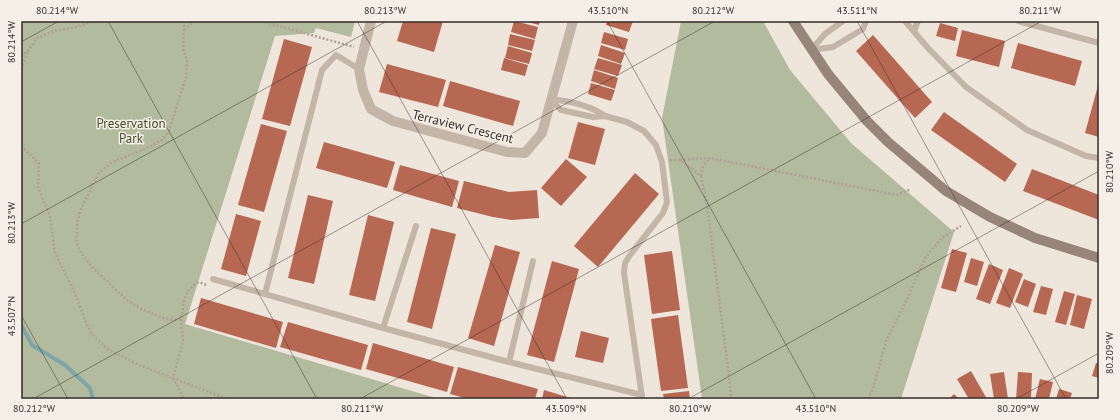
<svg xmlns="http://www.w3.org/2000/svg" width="1120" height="420" font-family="'PT Sans',sans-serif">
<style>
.green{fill:#b2bb9d}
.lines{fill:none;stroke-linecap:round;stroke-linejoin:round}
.stream{stroke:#7ea6a7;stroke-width:4}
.building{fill:#b66852}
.path{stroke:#b09f93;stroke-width:2.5;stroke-dasharray:2 2;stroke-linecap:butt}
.lane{stroke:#c4b5a9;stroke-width:6}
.street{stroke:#c4b5a9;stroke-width:10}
.secondary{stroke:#97847b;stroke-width:10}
.ticks{fill:none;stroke:#322b28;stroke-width:1;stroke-opacity:0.45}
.labels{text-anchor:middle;stroke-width:3;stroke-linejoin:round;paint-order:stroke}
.park-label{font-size:13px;fill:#434d2f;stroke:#f6efe7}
.street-label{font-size:13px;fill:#322b28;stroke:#f6efe7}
.neatline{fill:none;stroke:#322b28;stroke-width:1.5}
.ticks-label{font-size:10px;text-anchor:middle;fill:#322b28}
</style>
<rect width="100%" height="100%" fill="#eee5db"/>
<g class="green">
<path d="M21,21H355L351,37L316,28L314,33L275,36L185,324L439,399H21Z"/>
<path d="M681,21H763L790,70L851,143L954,232L901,399H702L662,118Z"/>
</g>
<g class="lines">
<path class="stream" d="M21,325L32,345L65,365L90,388L93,399"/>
</g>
<g class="building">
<path d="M403,21H443L434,52L397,41Z"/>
<path d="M514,21L538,27L535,39L511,32Z"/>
<path d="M524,21H540L539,25Z"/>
<path d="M607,21H633L629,32L606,25Z"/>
<path d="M940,23L958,28L955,41L936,36Z"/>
<path d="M962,30L1005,41L999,67L956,56Z"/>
<path d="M604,32L628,39L625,50L601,43Z"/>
<path d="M510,34L535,40L532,51L508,45Z"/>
<path d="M873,35L932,102L915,118L856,51Z"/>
<path d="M284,39L312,47L290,126L262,119Z"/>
<path d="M1018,43L1082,61L1075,86L1011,68Z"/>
<path d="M601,45L625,53L621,64L598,56Z"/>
<path d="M508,46L532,53L529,64L505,58Z"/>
<path d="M504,58L528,65L525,76L501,70Z"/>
<path d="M598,58L622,65L618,76L594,69Z"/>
<path d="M387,64L446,80L438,107L379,92Z"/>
<path d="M594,70L618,78L615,89L591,81Z"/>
<path d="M450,81L520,101L513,126L443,106Z"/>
<path d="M1099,82V137L1085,133Z"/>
<path d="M591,83L615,90L611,101L588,94Z"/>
<path d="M944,112L1017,164L1005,182L931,130Z"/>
<path d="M578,122L605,129L595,165L568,158Z"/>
<path d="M261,124L287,131L264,212L238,205Z"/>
<path d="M324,142L395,162L387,188L316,168Z"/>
<path d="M566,159L587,177L561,206L541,188Z"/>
<path d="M400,165L459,181L452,207L393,190Z"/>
<path d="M1032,169L1099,195V220L1023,191Z"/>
<path d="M635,173L659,194L598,267L574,246Z"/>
<path d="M464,181L509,192L537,190L539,218L511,220L493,217L457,208Z"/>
<path d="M308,195L333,201L314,284L288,278Z"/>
<path d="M236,214L261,221L246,276L221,269Z"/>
<path d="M368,215L394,222L375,301L349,295Z"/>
<path d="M431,228L456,234L432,329L407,322Z"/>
<path d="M495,245L520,252L494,346L468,338Z"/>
<path d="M952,249L967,253L956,292L941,288Z"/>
<path d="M672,251L680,310L652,314L644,255Z"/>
<path d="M971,258L984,262L977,286L964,282Z"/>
<path d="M552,261L579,269L554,362L527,355Z"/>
<path d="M989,264L1003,270L990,304L976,299Z"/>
<path d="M1009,268L1023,274L1010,308L996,303Z"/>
<path d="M1024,279L1036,284L1028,307L1015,302Z"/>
<path d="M1041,286L1053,289L1046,315L1033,312Z"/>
<path d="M1064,291L1075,294L1066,325L1055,322Z"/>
<path d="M1077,295L1092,299L1084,329L1070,325Z"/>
<path d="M201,298L283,322L276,348L194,324Z"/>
<path d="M678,315L688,388L661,391L651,319Z"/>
<path d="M288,322L368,345L361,370L280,347Z"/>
<path d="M581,331L609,338L603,363L575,357Z"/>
<path d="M373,343L454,367L447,392L366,369Z"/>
<path d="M1096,363L1099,364V378L1092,376Z"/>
<path d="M458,367L538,389L535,399H469L450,394Z"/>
<path d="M971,371L987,399H969L957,379Z"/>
<path d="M1004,372L1008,399H994L990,374Z"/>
<path d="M1018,372L1032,373L1031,399H1016Z"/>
<path d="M1040,379L1053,382L1049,399H1035Z"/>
<path d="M1059,389L1072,393L1070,399H1056Z"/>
<path d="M544,390L574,399H542Z"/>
<path d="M689,391L690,399H664L663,394Z"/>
<path d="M954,394L959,399H949Z"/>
</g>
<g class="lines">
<g class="path">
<path d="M184,21L183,49L187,60L186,77L169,131L162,140L149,147L111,163L98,174L80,211L77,225L76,242L82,254L92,267L127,300L141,309L166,319L175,320L181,319C184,304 183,289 199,282L206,285"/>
<path d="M261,21L354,47"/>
<path d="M184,30L194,21"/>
<path d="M21,56L28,51L37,38L53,31L73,28L94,21"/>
<path d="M21,69L28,51"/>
<path d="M21,146L39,163L38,187L50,216L55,253L74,291L90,332L106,348L139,365L173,378L184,399"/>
<path d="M670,160H679L694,170L701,177L706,198L732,399"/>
<path d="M680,160L710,158L897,195L911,189"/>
<path d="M701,176L703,166L710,158"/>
<path d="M181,319L183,341L173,378L227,399"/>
<path d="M868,399L873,389L886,341L908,297L925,258L943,237L961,226"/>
</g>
<g class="lane">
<path d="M905,21L927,47L966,87L1027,130L1086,156L1099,158"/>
<path d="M1018,21L1099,43"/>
<path d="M914,31L918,21"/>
<path d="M811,50L833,47L863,29L866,21"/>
<path d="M811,50L825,34L843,21"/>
<path d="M550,99L561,110L593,117L605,116L627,122L644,131L656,145L662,162L667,202L663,213L630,255L625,263L624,273L642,397"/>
<path d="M550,99C569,101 590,105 605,116"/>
<path d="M213,279L383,328L509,362L642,395"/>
<path d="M265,294L322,70L336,55L359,69"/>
<path d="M383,328L416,226"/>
<path d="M509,362L533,261"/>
</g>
<path class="street" d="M371,21L359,69L363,90L371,109L393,121L507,152L525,153L542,133L573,21"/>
<path class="secondary" d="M793,21L828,74L867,121L888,142L946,191L990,217L1035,238L1099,258"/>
</g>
<path class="ticks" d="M108,21L317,399M357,21L567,399M607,21L816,399M857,21L1066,399M21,42L59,21M21,224L387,21M21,315L68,399M33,399L715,21M360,399L1042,21M688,399L1099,171M1016,399L1099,353"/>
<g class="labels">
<g class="park-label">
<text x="131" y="128">Preservation<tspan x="131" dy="15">Park</tspan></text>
</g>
<g class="street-label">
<text transform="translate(463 126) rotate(14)" y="5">Terraview Crescent</text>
</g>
</g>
<rect width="1120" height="420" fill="none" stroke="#f6efe7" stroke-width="44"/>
<rect x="22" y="22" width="1076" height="376" class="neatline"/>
<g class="ticks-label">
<text x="57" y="14">80.214°W</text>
<text x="385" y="14">80.213°W</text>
<text x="608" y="14">43.510°N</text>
<text x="713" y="14">80.212°W</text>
<text x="857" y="14">43.511°N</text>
<text x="1040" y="14">80.211°W</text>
<text transform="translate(11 42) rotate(-90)" y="4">80.214°W</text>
<text transform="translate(1109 172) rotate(-90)" y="4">80.210°W</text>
<text transform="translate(11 223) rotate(-90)" y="4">80.213°W</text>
<text transform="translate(11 316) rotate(-90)" y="4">43.507°N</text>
<text transform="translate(1109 353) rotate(-90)" y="4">80.209°W</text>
<text x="34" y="412">80.212°W</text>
<text x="362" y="412">80.211°W</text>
<text x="566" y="412">43.509°N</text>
<text x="690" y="412">80.210°W</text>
<text x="816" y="412">43.510°N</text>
<text x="1018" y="412">80.209°W</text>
</g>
</svg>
